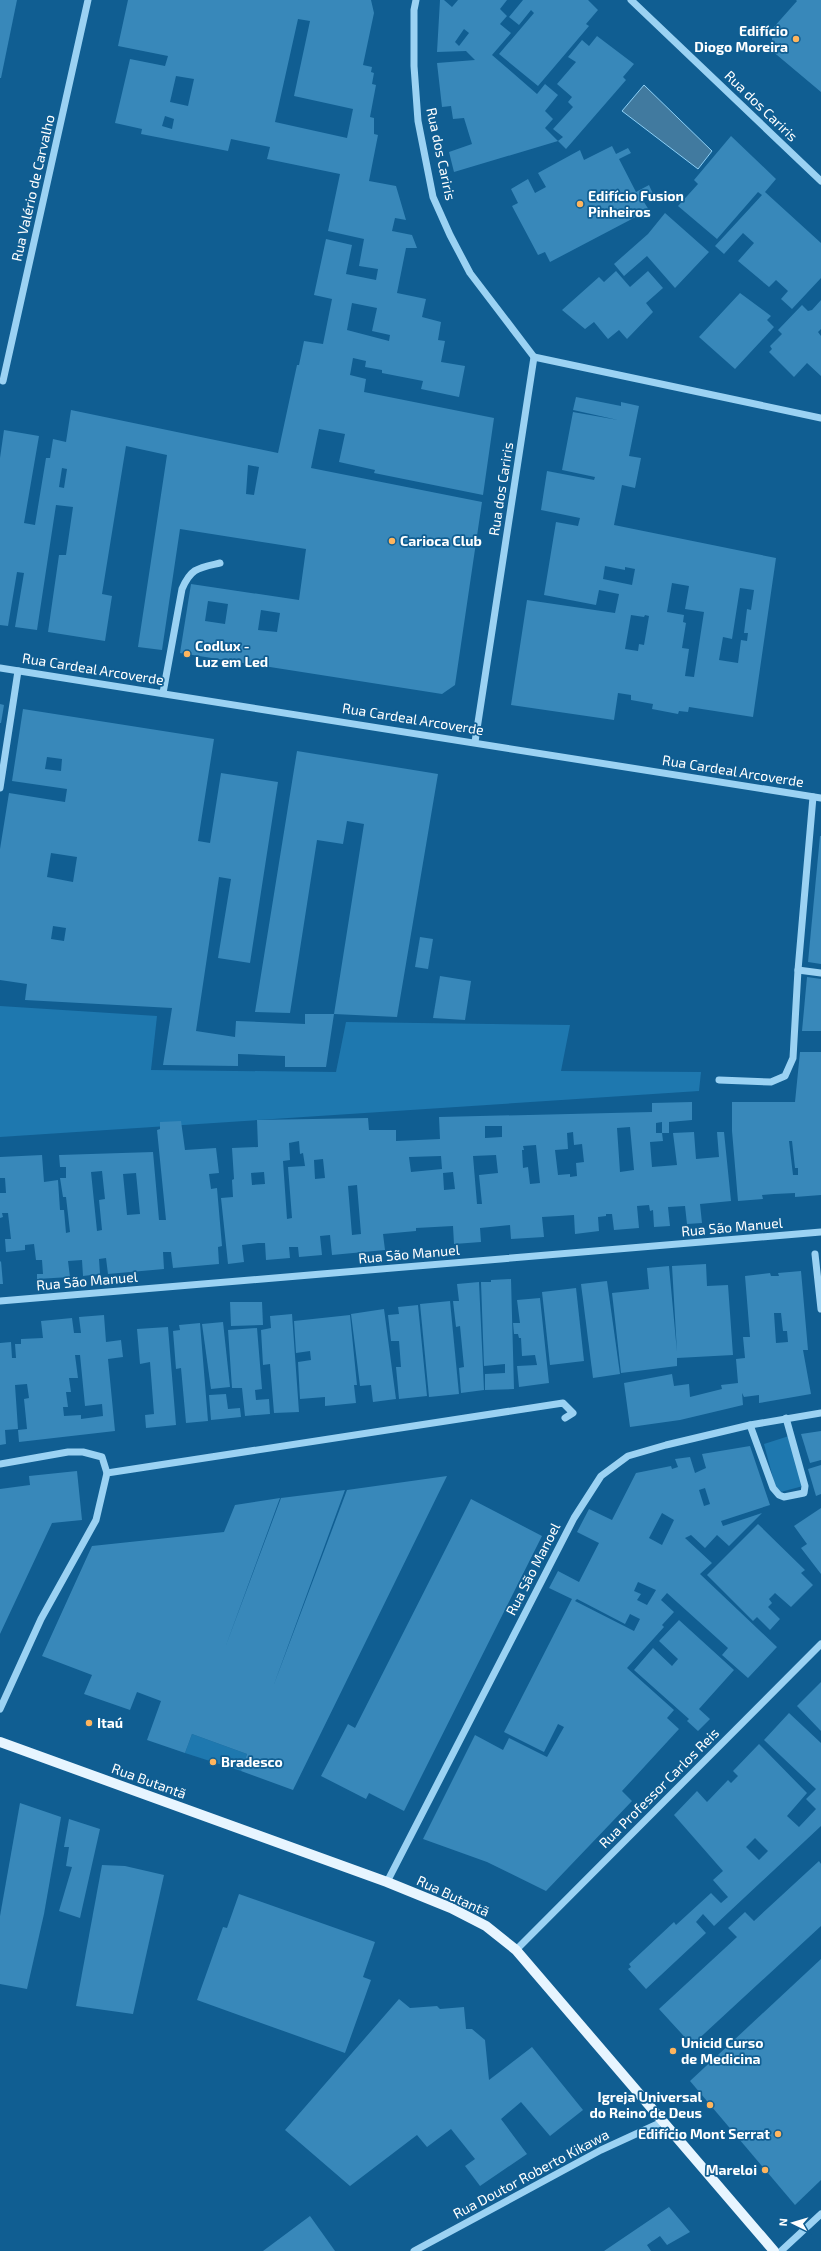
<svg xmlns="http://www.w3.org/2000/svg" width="821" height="2251" font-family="'Exo 2',sans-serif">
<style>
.green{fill:#1e78af}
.water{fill:#417a9f;stroke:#8dd0f7}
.building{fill:#3888ba;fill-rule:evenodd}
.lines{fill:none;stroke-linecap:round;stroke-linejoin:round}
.minor{stroke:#9bd2f3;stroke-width:7}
.major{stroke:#e7f5ff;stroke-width:10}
.poi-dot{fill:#ffb55d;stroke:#105e92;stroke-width:1.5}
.labels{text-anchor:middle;stroke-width:3.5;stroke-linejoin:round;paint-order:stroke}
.poi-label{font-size:14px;font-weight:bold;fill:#fff;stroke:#105e92;text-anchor:start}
.street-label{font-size:14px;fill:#fff;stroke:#105e92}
</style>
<rect width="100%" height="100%" fill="#105e92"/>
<g class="green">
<path d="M0,1006L157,1016L151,1070L336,1072L346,1022L570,1025L561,1071L701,1072L699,1091L0,1137Z"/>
<path d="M789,1436L803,1486L777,1493L764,1444Z"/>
<path d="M192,1734L247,1754L241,1771L185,1753Z"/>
</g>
<path class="water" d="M644,85L712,151L698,169L622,111Z"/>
<g class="building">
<path d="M0,0H17L1,78H0Z"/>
<path d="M128,0H371L374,13L363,65L372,67L371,72L374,73L372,84L376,85L370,117L374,118V134L378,135L369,181L396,186L406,220L395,218L392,231L412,235L417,248H406L397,293L426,299L422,317L441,322L438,340L445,341L441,362L465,366L459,397L421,389L423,381L382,373V370L365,367L366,361L353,358L350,375L366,379L364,392L494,418L483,495L374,473L375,470L339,462L345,434L319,429L311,468L482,502L455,685L442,694L180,653L191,584L299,600L306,549L275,544L180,529L162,650L138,647L167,455L126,446L102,594L112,596L105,641L48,632L59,555H66L73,507L56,505L37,630L15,627L24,573L17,572L8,626L0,625V458L4,430L39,436L24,523L35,525L46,458H50L53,439L66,442L71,410L278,453L297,365H299L304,341L323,344L332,299L314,295L326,239L352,245L346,274L376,280L378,269L359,266L364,239L328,231L340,174L267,159L270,147L231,139L228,151L141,134L142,129L115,123L130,59L165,66L168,56L118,46ZM298,19L310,21L294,96L353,109L347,138L275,122ZM176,76L194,79L188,106L170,102ZM165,116L174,119L172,129L162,126ZM352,303L377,308L372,331L390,335L389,341L347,330ZM248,465L259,467L254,495L246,494ZM62,468L67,469L64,488L59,487ZM208,601L228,604L225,624L205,621ZM261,610L280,613L277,632L258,630Z"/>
<path d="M440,0H444L452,7L458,0H507L500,9L507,16L500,24L511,33L492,55L537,94L545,84L558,95L545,111L553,119L545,128L558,141L454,172L449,152L472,144L464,118L453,119L451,106L442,107L437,63L475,60L466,51L437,52ZM464,29L469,33L459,46L455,42Z"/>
<path d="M523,0H588L598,10L586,24L589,26L538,86L499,54L534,13L531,10L519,25L509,17Z"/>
<path d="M796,0H821V92L771,50L773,28L797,1Z"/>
<path d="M597,36L634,64L623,77L626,80L566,149L558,141L563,137L553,129L573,107L568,102L572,97L557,84L576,62L568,57L582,40L589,46Z"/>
<path d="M731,136L776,179L765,192L821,243V278L792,309L781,299L788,291L776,280L769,287L738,261L754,243L743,233L724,254L715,246L762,195L758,192L717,239L678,206L698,184L694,180Z"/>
<path d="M612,146L616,154L628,148L631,153L619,159L636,192L649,185L653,194L642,199L649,210L550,262L545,252L538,255L512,206L518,203L511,189L528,179L535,193L546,187L538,173L580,150L584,160Z"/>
<path d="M665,213L709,252L675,288L647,256L624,276L614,264L648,234Z"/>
<path d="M616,271L630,287L648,271L663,288L646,303L653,312L627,339L619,330L608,339L594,322L585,329L562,310L599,277L604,282Z"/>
<path d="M740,293L771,316L767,320L774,327L735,369L699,337Z"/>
<path d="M821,300V329L818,332L821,336V376L807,363L794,377L769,352L772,349L770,346L782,334L778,330L802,305L808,311L812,310Z"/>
<path d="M576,397L621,406V402L639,406L629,456L641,458L635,488L622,485L614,525L776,558L753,717L689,707L688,712L679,711L678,714L652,709L653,704L631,700V695L618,693L614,720L511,705L527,600L615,613L619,594L599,590L596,605L544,595L556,522L578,526L580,518L541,510L547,471L594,480L595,477L562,470L573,412L618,420L573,410ZM605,566L625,570V567L635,569L632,585L603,579ZM672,583L689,586L685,609L704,612L694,677L685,676L689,649L682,648L686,623L683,622L684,615L667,612ZM740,588L754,590L751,610L747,609L744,633H748L747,641L741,640L738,663L719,660L723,637L732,639ZM631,615L644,617L645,615L649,616L644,645L639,644L638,651L625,649Z"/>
<path d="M0,704L4,705L1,723H0Z"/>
<path d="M23,709L214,739L198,841L210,843L221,773L278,782L250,963L218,958L231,879L219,877L196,1031L235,1037L236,1021L305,1024V1014H334L326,1067H285V1056L238,1054V1066L163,1065L172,1008L25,1000L27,984L0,980V849L9,793L65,802L67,789L12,781ZM47,757L62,759L61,771L45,769ZM51,853L77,857L73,882L47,877ZM53,926L66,928L64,941L51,939Z"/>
<path d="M297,751L438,774L397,1017L334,1014L364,824L347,821L343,844L317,840L290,1013L255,1012Z"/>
<path d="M820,836H821V964L808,962Z"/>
<path d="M420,937L433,939L428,969L415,967Z"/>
<path d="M440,976L471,981L465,1020L433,1018Z"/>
<path d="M807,977L821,979V1031H802Z"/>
<path d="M800,1052H821V1195L795,1197V1193L774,1194L762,1195L763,1199L738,1201L732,1131V1102H795ZM789,1141H792L795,1168H798V1175H793Z"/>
<path d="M692,1102V1120L669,1122V1133H662V1122L656,1123V1133H662L663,1141L650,1142L652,1167L677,1165L673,1133L694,1132L696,1159L719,1157L717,1132H724L731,1201L700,1204L702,1223L687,1224L685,1206L668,1207L670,1226L654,1227L653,1210L650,1211L649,1205L637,1206L639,1228L614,1230L612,1214H606V1216L598,1217L599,1231L575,1234L574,1215L559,1216L542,1217L544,1237L511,1239L510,1225L480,1228L481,1242L454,1244L453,1226L416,1228V1231L383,1234L385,1250L332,1255L330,1235L320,1236L322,1255L299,1257L298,1247H289L290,1258L266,1260L265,1243H258L242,1245L244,1262L228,1264L221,1198L233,1197L232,1180L234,1179L232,1148L258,1147L257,1120L368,1118L369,1130H396V1141L440,1139L439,1117L652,1112V1103ZM485,1126H502V1137L485,1138ZM630,1127L634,1170L620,1172L617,1128ZM573,1132L574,1145L582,1144L584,1162L576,1163L577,1176L570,1177V1174L558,1175L555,1150L568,1149L567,1133ZM299,1141L300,1154L303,1153L305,1166L288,1167L292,1218L287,1219L283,1161L290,1160L289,1143ZM536,1145L540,1183L530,1184L528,1167L523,1168L522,1150H524L523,1146ZM496,1155L498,1173L479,1175L482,1204H477L473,1156ZM441,1156L442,1169L411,1172L409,1157ZM323,1159L325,1178L315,1179L314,1160ZM264,1172L265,1184L252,1185L251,1173ZM453,1172L455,1189L444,1190L443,1173ZM357,1185L361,1234L352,1235L348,1186Z"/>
<path d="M181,1121L185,1150L216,1148L219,1173L209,1174L211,1189L217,1188L222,1246L218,1247L219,1264L173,1268L171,1252H163L164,1269L108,1274L106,1258L99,1259L100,1274L83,1276L82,1260L68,1261L70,1277L37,1279V1274H43L42,1260H36L34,1244L25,1245V1250L6,1252L5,1239H11L8,1213H2L3,1217L0,1218V1193H6L5,1178H0V1157L42,1155L44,1182L58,1180L60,1210H64L66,1233L70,1232L66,1197H63L60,1178H66V1167H60L59,1155L153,1152L159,1220H166L157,1130L160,1129V1122ZM102,1171L105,1199L99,1200L102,1230L97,1231L91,1172ZM136,1173L140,1214L127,1215L123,1174Z"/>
<path d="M1,1261L3,1284H0V1262Z"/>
<path d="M706,1264L707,1286L728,1285L733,1355L677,1358V1366L621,1373L612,1293L649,1289L647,1268L669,1266L677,1352L672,1266Z"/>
<path d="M801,1271L808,1350H803L811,1394L759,1403V1395L744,1397L742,1393L743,1405L680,1420L630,1427L624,1383L672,1374L674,1386L689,1384L690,1397L722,1389L721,1385L738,1383L736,1359L745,1358L743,1337H750L745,1276L770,1273L771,1276H779L778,1273ZM774,1313H781L783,1331H787L788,1342L776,1343Z"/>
<path d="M511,1279L514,1389L485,1390V1374L505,1373V1364L484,1366L481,1282H491V1280Z"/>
<path d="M607,1281L620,1374L593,1378L581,1284Z"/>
<path d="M479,1282L484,1390L461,1393L459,1368L464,1367L460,1326L456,1327L453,1301H459L457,1284Z"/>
<path d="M576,1288L584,1361L550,1365L542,1292Z"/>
<path d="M540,1298L549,1383L519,1387L517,1366L537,1365L535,1355L522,1356L521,1338H519L518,1334H514L513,1323H520L517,1300Z"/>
<path d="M450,1301L459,1394L429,1397L420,1304Z"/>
<path d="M230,1302H262L263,1325L231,1326Z"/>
<path d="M418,1305L427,1396L399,1399L396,1367H401L399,1341H391L388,1315L399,1314L398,1307Z"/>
<path d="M384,1309L396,1399L373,1402L371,1385L360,1386L351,1314Z"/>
<path d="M292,1314L299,1412L274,1413L270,1364L263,1365L261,1330L271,1328L270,1316Z"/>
<path d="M104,1315L106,1342L121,1340L123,1357L108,1359L115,1431L19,1442L18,1430L27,1429L24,1399L29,1398L27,1384L15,1385L18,1429L5,1430L6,1444L0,1445V1343L11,1342L12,1358H16L15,1344H21V1339L43,1338L41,1321L72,1318L74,1333H81L79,1317ZM75,1355H80L85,1406L102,1404L103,1416L81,1419V1415L64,1416L63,1407H68L66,1392H71L69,1378H78Z"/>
<path d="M350,1315L357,1385H354L356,1403L325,1406V1397L300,1399L298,1362L311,1360L310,1351L296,1353L294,1321Z"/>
<path d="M223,1322L230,1387L211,1389L202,1324Z"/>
<path d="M200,1323L208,1421L186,1423L181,1368L176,1369L173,1331L180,1330L179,1325Z"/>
<path d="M168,1327L176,1425L146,1428L145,1415L154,1414L150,1362L140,1364L137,1329Z"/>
<path d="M257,1328L262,1389L255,1390L256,1400L269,1399L270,1414L245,1416L242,1388H232L228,1330Z"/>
<path d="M226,1394L228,1409L240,1408L241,1417L211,1420L209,1395Z"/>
<path d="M821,1431V1460L810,1463L801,1434Z"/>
<path d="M750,1446L770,1505L721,1521L723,1526L762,1513L729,1546L717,1535L705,1548L691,1535L685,1538L712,1563L700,1574L777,1647L748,1678L722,1655L728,1648L667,1593L661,1600L674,1612L662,1625L664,1627L627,1668L674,1710L667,1718L679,1729L622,1791L632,1801L546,1891L487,1862L423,1839L475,1735L503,1750L509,1738L547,1757L564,1727L558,1724L544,1752L504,1732L572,1599L549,1588L558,1571L579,1582L599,1543L577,1532L589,1509L612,1520L636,1473L671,1466L672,1469L678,1467L675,1459L690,1457L695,1473L706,1468L702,1454ZM705,1488L710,1504L704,1506L699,1490ZM662,1513L674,1520L662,1545L649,1538ZM638,1582L656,1590L647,1605L637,1600L641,1594L634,1591ZM577,1599L625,1624L630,1614L640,1619L634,1631L575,1601Z"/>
<path d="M821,1465V1494L816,1496L808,1469Z"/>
<path d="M77,1471L82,1520L52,1523L0,1634V1489L30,1485L29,1476Z"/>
<path d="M447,1476L293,1790L241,1771L247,1754L192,1734L185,1753L147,1740L161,1701L137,1692L130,1710L84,1694L92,1675L42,1656L92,1546L224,1532L235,1505L280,1498L225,1648L281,1498L345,1490L273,1687L347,1490Z"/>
<path d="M471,1499L542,1536L404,1811L369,1793L366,1799L321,1776L348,1724L355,1728Z"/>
<path d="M821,1508V1574L801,1548L807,1544L794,1526Z"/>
<path d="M758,1524L805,1570L801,1573L813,1585L791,1607L775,1593L769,1599L772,1603L768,1607L780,1619L770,1630L757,1617L753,1621L707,1575Z"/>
<path d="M679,1620L734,1670L699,1709L710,1719L698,1731L687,1721L689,1719L634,1670L653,1648L672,1666L678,1659L659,1641Z"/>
<path d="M821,1682V1731L797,1706Z"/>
<path d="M789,1713L821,1743V1826L714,1926L703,1914L696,1922L706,1933L646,1989L628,1969L631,1967L629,1964L674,1922L676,1925L711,1893L721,1903L728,1897L713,1880L723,1871L674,1815L697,1791L707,1802L728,1780L731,1783L738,1776L733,1771L759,1744L807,1793L787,1816L799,1827L816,1809L806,1799L816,1789L764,1740ZM755,1838L768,1851L759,1860L746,1847Z"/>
<path d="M20,1803L61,1817L44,1914L27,1989L0,1984V1916Z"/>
<path d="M69,1819L100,1829L80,1918L59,1911L72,1867L66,1866L69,1847H64Z"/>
<path d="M819,1861L821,1864V1926L692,2045L659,2009L737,1937L728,1928L745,1912L754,1921Z"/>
<path d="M102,1865L125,1866L164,1875L133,2014L76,2006Z"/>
<path d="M239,1894L375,1942L363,1977L371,1980L345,2053L197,2000L223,1927L227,1928Z"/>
<path d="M821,1959V2180L795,2205L690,2081Z"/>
<path d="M399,1999L410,2008L437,2006L440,2009L464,2007L466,2029H472L485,2040L489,2080L532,2047L583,2110L550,2136L521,2102L501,2119L527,2154L480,2186L465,2166L475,2159L451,2129L427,2147L417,2135L350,2186L285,2130Z"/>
<path d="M669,2207L690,2232L667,2245L660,2236L647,2245L651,2251H604Z"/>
<path d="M310,2216L335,2251H263Z"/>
</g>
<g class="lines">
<g class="minor">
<path d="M416,0L414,10V66L418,121L433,197L450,235L470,273L534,357L821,418"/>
<path d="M631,0L821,181"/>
<path d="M3,381L88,0"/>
<path d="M0,668L821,798"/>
<path d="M163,693L182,589C191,568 198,568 220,563"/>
<path d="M475,742L534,357"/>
<path d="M0,788L18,671"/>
<path d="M798,970L821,973"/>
<path d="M719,1080L771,1082L785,1076L793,1058L798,970L813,797"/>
<path d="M815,1254L821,1309"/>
<path d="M0,1301L821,1232"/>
<path d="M750,1425L773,1488L779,1495L784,1497L804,1493L805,1486L786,1418"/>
<path d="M0,1464L68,1452H83L102,1457L107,1473"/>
<path d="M0,1709L41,1619L96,1520L107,1473L563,1403L573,1413L565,1418"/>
<path d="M387,1882L574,1518L601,1476L628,1456L666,1445L750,1425L821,1413"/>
<path d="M516,1950L821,1644"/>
<path d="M414,2251L601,2150L662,2122"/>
<path d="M781,2251L821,2214"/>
</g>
<path class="major" d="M0,1742L387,1882L451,1908L486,1926L516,1950L774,2251"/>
</g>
<g class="poi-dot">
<circle cx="796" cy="39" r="4"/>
<circle cx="580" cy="204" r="4"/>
<circle cx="392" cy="541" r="4"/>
<circle cx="187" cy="654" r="4"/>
<circle cx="89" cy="1723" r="4"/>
<circle cx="213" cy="1762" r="4"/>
<circle cx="673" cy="2051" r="4"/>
<circle cx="710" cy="2105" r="4"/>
<circle cx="778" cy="2134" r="4"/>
<circle cx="765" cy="2170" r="4"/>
</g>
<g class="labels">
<g class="poi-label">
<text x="788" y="36" text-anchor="end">Edifício<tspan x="788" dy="16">Diogo Moreira</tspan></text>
<text x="588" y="201">Edifício Fusion<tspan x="588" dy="16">Pinheiros</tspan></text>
<text x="400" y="546">Carioca Club</text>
<text x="195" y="651">Codlux -<tspan x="195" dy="16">Luz em Led</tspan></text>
<text x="97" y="1728">Itaú</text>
<text x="221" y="1767">Bradesco</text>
<text x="681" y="2048">Unicid Curso<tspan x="681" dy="16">de Medicina</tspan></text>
<text x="702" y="2102" text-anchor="end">Igreja Universal<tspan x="702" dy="16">do Reino de Deus</tspan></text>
<text x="770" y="2139" text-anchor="end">Edifício Mont Serrat</text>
<text x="757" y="2175" text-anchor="end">Mareloi</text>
</g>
<g class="street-label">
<text transform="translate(761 106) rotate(44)" y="5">Rua dos Cariris</text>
<text transform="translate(441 154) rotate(78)" y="5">Rua dos Cariris</text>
<text transform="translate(33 188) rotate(-77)" y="5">Rua Valério de Carvalho</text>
<text transform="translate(501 489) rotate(-81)" y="5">Rua dos Cariris</text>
<text transform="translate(93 669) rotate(9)" y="5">Rua Cardeal Arcoverde</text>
<text transform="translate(413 719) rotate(9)" y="5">Rua Cardeal Arcoverde</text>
<text transform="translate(733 771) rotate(9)" y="5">Rua Cardeal Arcoverde</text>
<text transform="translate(732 1227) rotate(-5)" y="5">Rua São Manuel</text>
<text transform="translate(409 1254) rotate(-5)" y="5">Rua São Manuel</text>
<text transform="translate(87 1281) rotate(-5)" y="5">Rua São Manuel</text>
<text transform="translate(533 1569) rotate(-63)" y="5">Rua São Manoel</text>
<text transform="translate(149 1781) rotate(20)" y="5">Rua Butantã</text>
<text transform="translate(659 1788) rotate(-45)" y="5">Rua Professor Carlos Reis</text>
<text transform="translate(453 1896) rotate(25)" y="5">Rua Butantã</text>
<text transform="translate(531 2174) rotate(-28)" y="5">Rua Doutor Roberto Kikawa</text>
</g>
</g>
<g transform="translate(793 2223) rotate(275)" stroke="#105e92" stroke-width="3" paint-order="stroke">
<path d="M0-3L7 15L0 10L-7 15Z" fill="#ffffff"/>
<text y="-6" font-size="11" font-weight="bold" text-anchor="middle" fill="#ffffff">N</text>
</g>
</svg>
